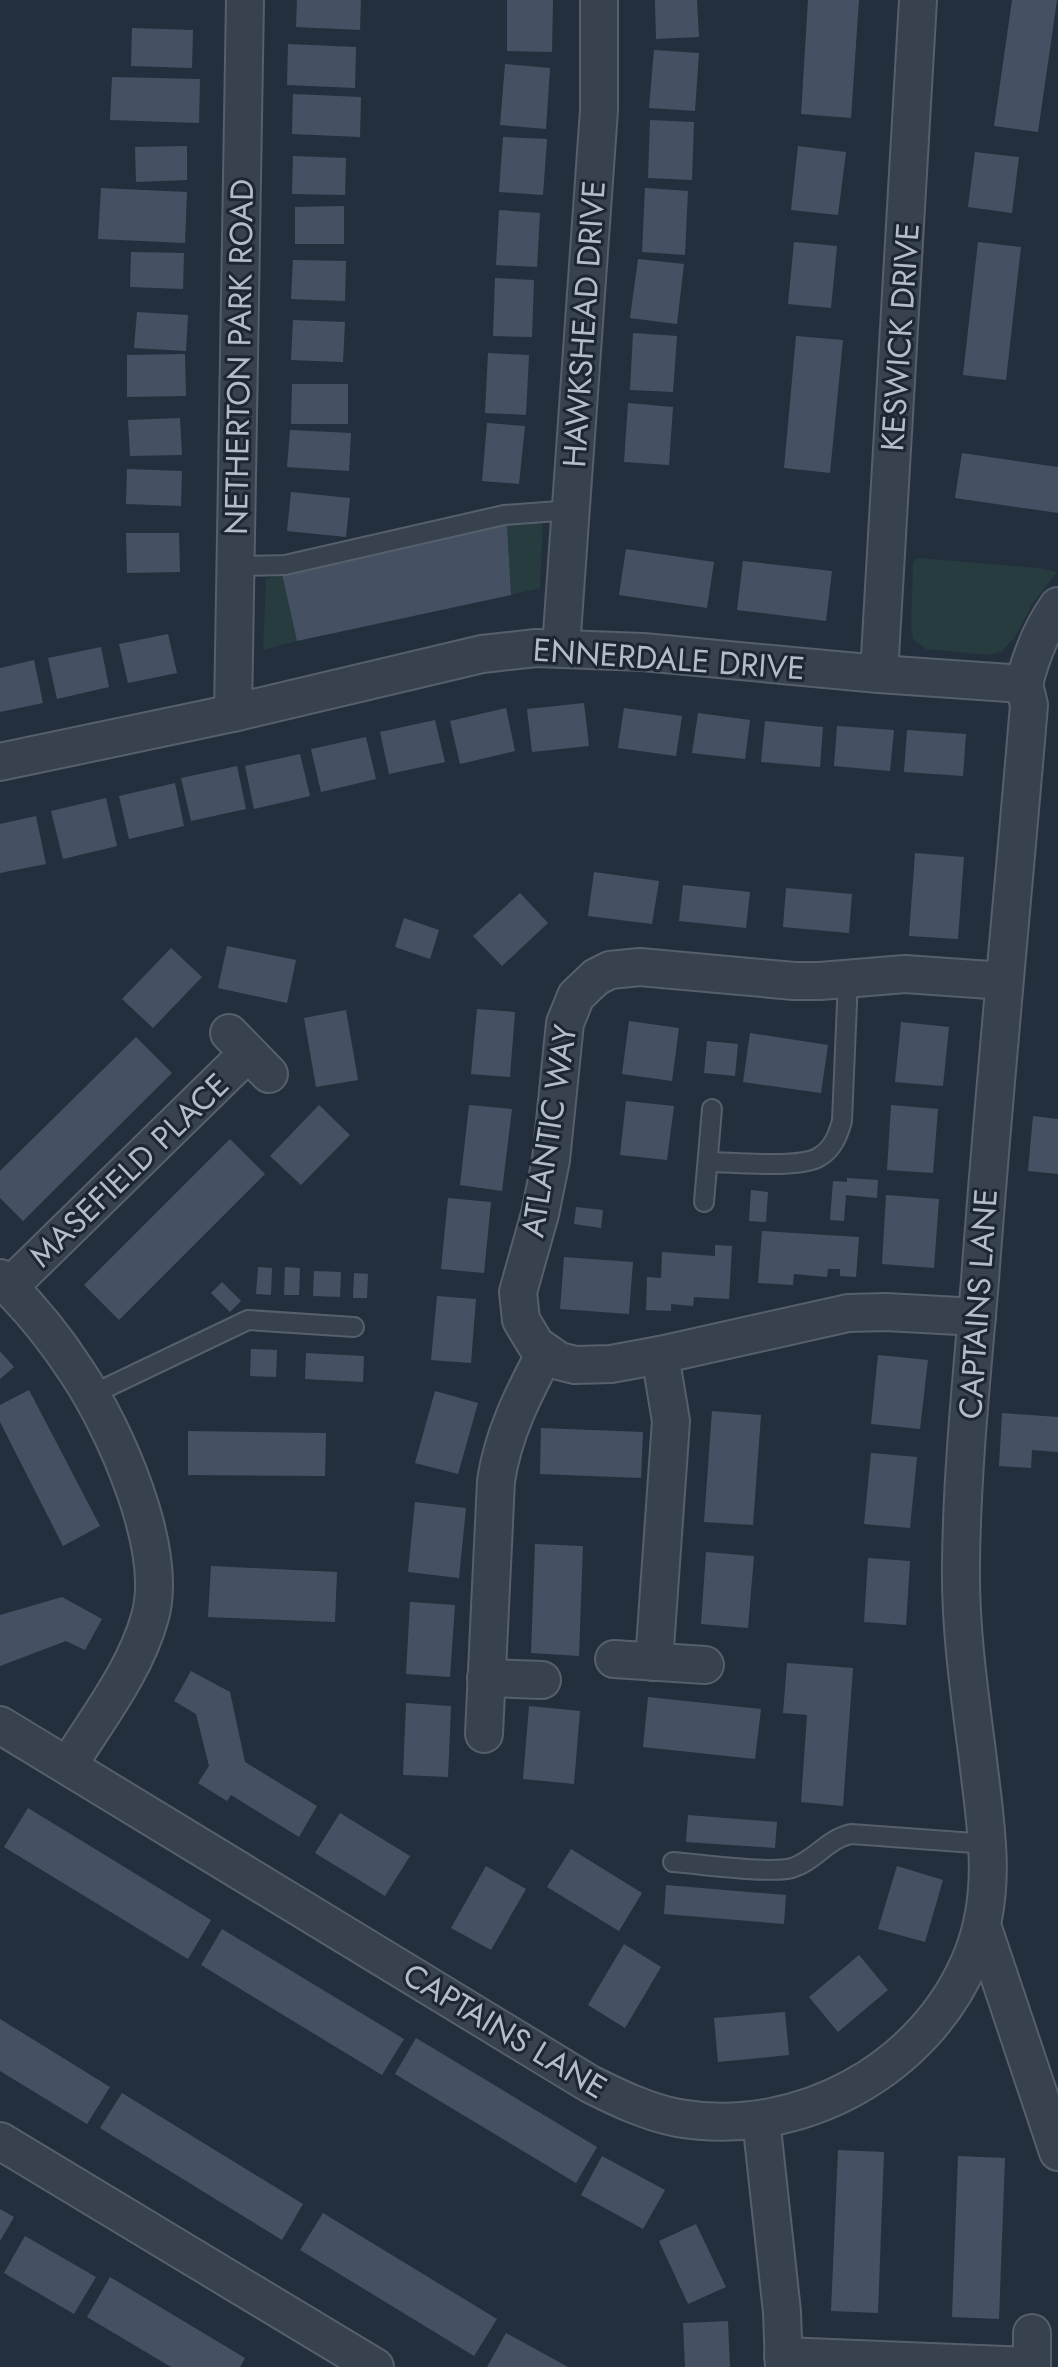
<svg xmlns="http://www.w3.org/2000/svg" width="1058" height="2367" font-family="Jost,sans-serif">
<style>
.green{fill:#263c3f}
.building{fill:#455162}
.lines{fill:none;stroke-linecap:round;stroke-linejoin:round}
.service-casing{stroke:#565f6c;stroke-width:22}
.minor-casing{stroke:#565f6c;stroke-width:40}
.service{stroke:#38414e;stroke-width:18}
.minor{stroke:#38414e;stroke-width:36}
.labels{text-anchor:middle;stroke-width:6;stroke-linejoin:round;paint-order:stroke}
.street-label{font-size:32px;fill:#b4bcc9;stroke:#1d2633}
</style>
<rect width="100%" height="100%" fill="#242f3e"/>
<g class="green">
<path d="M543,522L540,588L511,595L507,524Z"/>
<path d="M917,558L1039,568L1057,572L1033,603L1015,637L1001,652L988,655L926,649L913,639L911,625L913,563Z"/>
<path d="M282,574L297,641L263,650L266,579Z"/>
</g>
<g class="building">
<path d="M297,0H361L360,30L296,27Z"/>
<path d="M507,0H553L552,52L507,51Z"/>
<path d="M655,0H697L699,37L656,39Z"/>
<path d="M808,0H859L851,118L801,114Z"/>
<path d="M1012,0H1057L1038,132L994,126Z"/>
<path d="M132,28L193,30L192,68L131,66Z"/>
<path d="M288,44L356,47L355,88L287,85Z"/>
<path d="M654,50L699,53L695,111L649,108Z"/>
<path d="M505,64L550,68L546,129L500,125Z"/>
<path d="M112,77L200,79L199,123L110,120Z"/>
<path d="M293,94L361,97L360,137L292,134Z"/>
<path d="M650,120L694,122L692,180L648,178Z"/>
<path d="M503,137L547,139L543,195L499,192Z"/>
<path d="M187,146V180L136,182L135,147Z"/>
<path d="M798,146L846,152L838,215L791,210Z"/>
<path d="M975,152L1019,157L1012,213L968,207Z"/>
<path d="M293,156L346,158L345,195L292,194Z"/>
<path d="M101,188L187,192L185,243L98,239Z"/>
<path d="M645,188L688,191L685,255L642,252Z"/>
<path d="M344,206V244H295V207Z"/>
<path d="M499,210L540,213L537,267L496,265Z"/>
<path d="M794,242L837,246L831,308L788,304Z"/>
<path d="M978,242L1021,247L1006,380L963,375Z"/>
<path d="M131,252L184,253L183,289L130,287Z"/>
<path d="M638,259L684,264L677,324L630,318Z"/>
<path d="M293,260L346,261L345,301L291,299Z"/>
<path d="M495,278L534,280L532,337L493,336Z"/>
<path d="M137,312L188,315L186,351L134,348Z"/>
<path d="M293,320L345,322L343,362L291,360Z"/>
<path d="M633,333L677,336L673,392L630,390Z"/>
<path d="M796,336L843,340L830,473L784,468Z"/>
<path d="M488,353L529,355L526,415L485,413Z"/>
<path d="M185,354L186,396L127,397V355Z"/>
<path d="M292,384H348V424H291Z"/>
<path d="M628,403L673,407L669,465L624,462Z"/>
<path d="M180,418L182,455L130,456L128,420Z"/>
<path d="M487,423L525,426L519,484L482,481Z"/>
<path d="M290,430L351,433L349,471L287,467Z"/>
<path d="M962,453L1058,467V513L955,498Z"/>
<path d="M127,469L182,471L181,506L126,504Z"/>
<path d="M291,492L350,498L346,537L287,531Z"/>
<path d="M507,524L511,595L297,641L282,574Z"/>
<path d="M126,533H179L180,572L127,573Z"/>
<path d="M626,549L714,562L707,608L619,595Z"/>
<path d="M743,561L832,571L826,621L737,610Z"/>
<path d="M168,634L177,673L128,683L119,644Z"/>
<path d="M101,647L109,687L57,699L48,658Z"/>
<path d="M34,660L43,703L0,712V668Z"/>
<path d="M584,703L589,746L532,752L527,709Z"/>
<path d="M506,708L515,751L460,764L450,721Z"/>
<path d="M624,708L682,716L676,756L618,748Z"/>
<path d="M698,713L750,720L745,759L692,753Z"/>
<path d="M435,720L445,762L389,774L380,732Z"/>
<path d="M765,721L823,727L820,767L761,762Z"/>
<path d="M837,726L894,730L890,771L834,766Z"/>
<path d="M907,730L966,734L963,776L904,772Z"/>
<path d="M366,737L376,779L321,792L311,749Z"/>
<path d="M300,754L310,796L254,809L245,766Z"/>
<path d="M237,766L246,809L191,821L181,778Z"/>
<path d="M175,783L184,826L129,839L119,796Z"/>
<path d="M106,798L117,846L63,859L51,811Z"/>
<path d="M36,816L46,864L0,873V824Z"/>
<path d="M915,853L964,857L958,939L909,936Z"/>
<path d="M594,872L659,881L652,924L588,916Z"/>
<path d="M683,885L750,892L746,928L679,921Z"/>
<path d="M786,888L852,894L849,933L783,927Z"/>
<path d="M520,893L548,923L502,966L473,936Z"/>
<path d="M404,918L439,930L430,959L395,947Z"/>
<path d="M227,946L296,960L287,1003L218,988Z"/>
<path d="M171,948L202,977L153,1028L122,999Z"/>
<path d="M477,1009L515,1012L510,1077L471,1074Z"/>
<path d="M346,1010L358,1080L316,1087L304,1018Z"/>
<path d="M629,1021L679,1028L672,1081L622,1074Z"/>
<path d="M901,1022L949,1027L943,1086L895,1082Z"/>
<path d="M750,1033L828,1045L821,1093L743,1082Z"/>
<path d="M136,1037L172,1073L23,1221L0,1198V1171Z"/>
<path d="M707,1041L738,1044L735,1076L704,1073Z"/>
<path d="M626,1101L674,1106L667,1160L620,1155Z"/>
<path d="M319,1105L350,1135L301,1185L270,1156Z"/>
<path d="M469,1105L512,1109L502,1191L460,1185Z"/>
<path d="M891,1105L938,1109L933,1173L887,1170Z"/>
<path d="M1033,1116L1058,1119V1174L1028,1171Z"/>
<path d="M230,1139L265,1174L119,1320L84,1285Z"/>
<path d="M847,1178L878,1180L877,1198L846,1195L844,1221L830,1220L833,1181L847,1182Z"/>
<path d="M751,1190L768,1192L766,1222L749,1221Z"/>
<path d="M886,1195L939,1199L934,1268L882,1264Z"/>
<path d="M448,1198L491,1202L484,1273L441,1269Z"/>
<path d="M576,1207L603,1210L601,1228L574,1224Z"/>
<path d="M762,1231L859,1237L856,1277L840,1276V1269H828L827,1277L794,1274L793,1285L758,1283Z"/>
<path d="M715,1245L732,1246L729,1299L694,1297L693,1306L671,1304V1311L646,1310L647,1277L661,1278L662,1252L715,1256Z"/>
<path d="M564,1257L633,1262L629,1314L560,1309Z"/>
<path d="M258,1267L272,1268L271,1295L256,1294Z"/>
<path d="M285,1267L300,1268L299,1295H284Z"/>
<path d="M314,1271L341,1272L340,1297L313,1296Z"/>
<path d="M354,1273L368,1274L367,1298H353Z"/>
<path d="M222,1282L241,1301L230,1312L211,1293Z"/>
<path d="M437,1296L476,1299L471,1363L431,1360Z"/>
<path d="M251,1349L277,1350L276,1377L250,1376Z"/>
<path d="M0,1351L14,1367L0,1379Z"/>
<path d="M306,1353L364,1356L363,1382L305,1379Z"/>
<path d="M878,1355L928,1360L920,1429L871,1424Z"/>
<path d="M29,1390L100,1526L63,1546L0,1422V1405Z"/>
<path d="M435,1391L478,1403L458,1474L415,1463Z"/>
<path d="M712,1411L761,1415L753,1525L704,1522Z"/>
<path d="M1002,1413L1058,1417V1452L1032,1450L1031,1468L999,1466Z"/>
<path d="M541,1428L643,1432L641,1478L540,1474Z"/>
<path d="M188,1431L326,1433L325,1476L188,1475Z"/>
<path d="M871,1453L917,1457L910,1528L864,1524Z"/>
<path d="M415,1502L466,1508L459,1578L408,1572Z"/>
<path d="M535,1544L583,1546L579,1656L531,1653Z"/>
<path d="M706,1552L754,1556L748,1628L701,1624Z"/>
<path d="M868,1558L910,1561L906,1625L864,1622Z"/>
<path d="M211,1566L337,1572L335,1622L208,1617Z"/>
<path d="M62,1597L102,1619L85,1650L66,1641L0,1666V1615Z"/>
<path d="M410,1602L455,1605L450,1677L406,1674Z"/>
<path d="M787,1663L853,1668L843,1806L801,1802L807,1715L783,1713Z"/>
<path d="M191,1671L230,1692L245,1762L317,1806L299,1837L231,1795L227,1801L198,1783L209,1766L196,1714L174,1701Z"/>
<path d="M648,1697L761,1709L755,1759L643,1747Z"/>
<path d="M406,1703L451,1706L448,1777L403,1775Z"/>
<path d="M529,1706L580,1711L574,1784L523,1779Z"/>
<path d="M28,1808L211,1920L188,1959L4,1847Z"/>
<path d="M340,1813L410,1856L385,1896L315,1853Z"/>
<path d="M688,1815L777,1822L775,1848L686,1842Z"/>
<path d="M571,1849L642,1893L619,1931L547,1887Z"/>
<path d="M486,1866L526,1889L491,1950L451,1928Z"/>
<path d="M897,1866L943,1880L925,1942L878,1929Z"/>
<path d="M666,1885L786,1895L784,1924L664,1914Z"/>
<path d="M222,1929L404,2039L382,2075L201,1965Z"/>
<path d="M624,1944L661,1967L625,2028L588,2005Z"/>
<path d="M859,1955L888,1990L838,2032L809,1997Z"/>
<path d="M785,2012L789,2055L718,2062L714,2018Z"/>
<path d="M0,2019L110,2087L87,2124L0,2071Z"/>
<path d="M416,2038L597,2147L576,2183L395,2074Z"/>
<path d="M122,2093L303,2204L282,2240L100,2128Z"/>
<path d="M838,2150L884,2152L878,2313L831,2311Z"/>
<path d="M602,2156L665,2190L643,2229L581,2195Z"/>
<path d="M958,2156L1005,2158L999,2319L952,2317Z"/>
<path d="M0,2209L14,2217L0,2241Z"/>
<path d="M323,2213L497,2319L474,2356L300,2250Z"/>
<path d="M696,2224L726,2287L688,2304L659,2241Z"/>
<path d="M25,2236L96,2277L74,2314L4,2273Z"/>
<path d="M110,2277L245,2358L240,2367H171L87,2317Z"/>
<path d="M728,2321L730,2367H685L683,2323Z"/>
<path d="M506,2333L568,2367H487Z"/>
</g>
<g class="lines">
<defs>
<g id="service">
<path d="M236,566L285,565L504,515L572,510"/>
<path d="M708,1162C733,1162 800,1169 819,1157C833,1149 838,1135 842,1121L848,979"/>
<path d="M704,1202L712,1109"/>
<path d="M91,1395L248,1320L354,1327"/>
<path d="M673,1862C700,1864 768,1874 792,1868C815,1861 827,1839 851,1834L988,1844"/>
</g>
<g id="minor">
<path d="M561,648L599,110V0"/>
<path d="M879,674L918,0"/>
<path d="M233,713L245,0"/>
<path d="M0,762L233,713L482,654L536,648L643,652L879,674L1024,684C1031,656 1041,630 1058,606"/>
<path d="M229,1033L269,1074"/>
<path d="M0,1278C29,1306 55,1338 77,1372C115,1429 169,1549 150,1617C135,1671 97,1719 68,1766"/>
<path d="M9,1287L248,1053"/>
<path d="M977,1317L886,1312L848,1313L660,1355L611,1364L575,1365L559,1361L536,1345L521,1320L518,1292L540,1214L551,1160L565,1023L576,996L596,977L610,970L640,967L794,981H820L905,974L1004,981"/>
<path d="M614,1659L705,1665"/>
<path d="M654,1662L671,1421L660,1355"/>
<path d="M486,1678L542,1680"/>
<path d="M0,1725L590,2084C618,2098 647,2112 678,2118C799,2139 926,2070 972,1956C999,1889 985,1822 977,1752C969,1690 960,1627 961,1564C962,1469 972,1374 980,1280C994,1088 1013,897 1029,705L1024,684"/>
<path d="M484,1734L496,1481C503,1434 523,1395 545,1353"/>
<path d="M982,1925L1058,2152"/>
<path d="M761,2119L782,2312L784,2367"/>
<path d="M0,2141L375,2367"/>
<path d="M783,2356L1032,2366"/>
<path d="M1032,2367V2333"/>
</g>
</defs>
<use href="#service" class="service-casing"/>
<use href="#minor" class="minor-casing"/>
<use href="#service" class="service"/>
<use href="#minor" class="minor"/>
</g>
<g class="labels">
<g class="street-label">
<text transform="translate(584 324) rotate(-86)" y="11">HAWKSHEAD DRIVE</text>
<text transform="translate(900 337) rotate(-86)" y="11">KESWICK DRIVE</text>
<text transform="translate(239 357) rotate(-89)" y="11">NETHERTON PARK ROAD</text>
<text transform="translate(669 659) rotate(4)" y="11">ENNERDALE DRIVE</text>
<text transform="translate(549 1131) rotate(-81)" y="11">ATLANTIC WAY</text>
<text transform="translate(129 1170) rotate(-44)" y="11">MASEFIELD PLACE</text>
<text transform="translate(978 1304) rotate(-86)" y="11">CAPTAINS LANE</text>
<text transform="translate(505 2031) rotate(31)" y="11">CAPTAINS LANE</text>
</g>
</g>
</svg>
